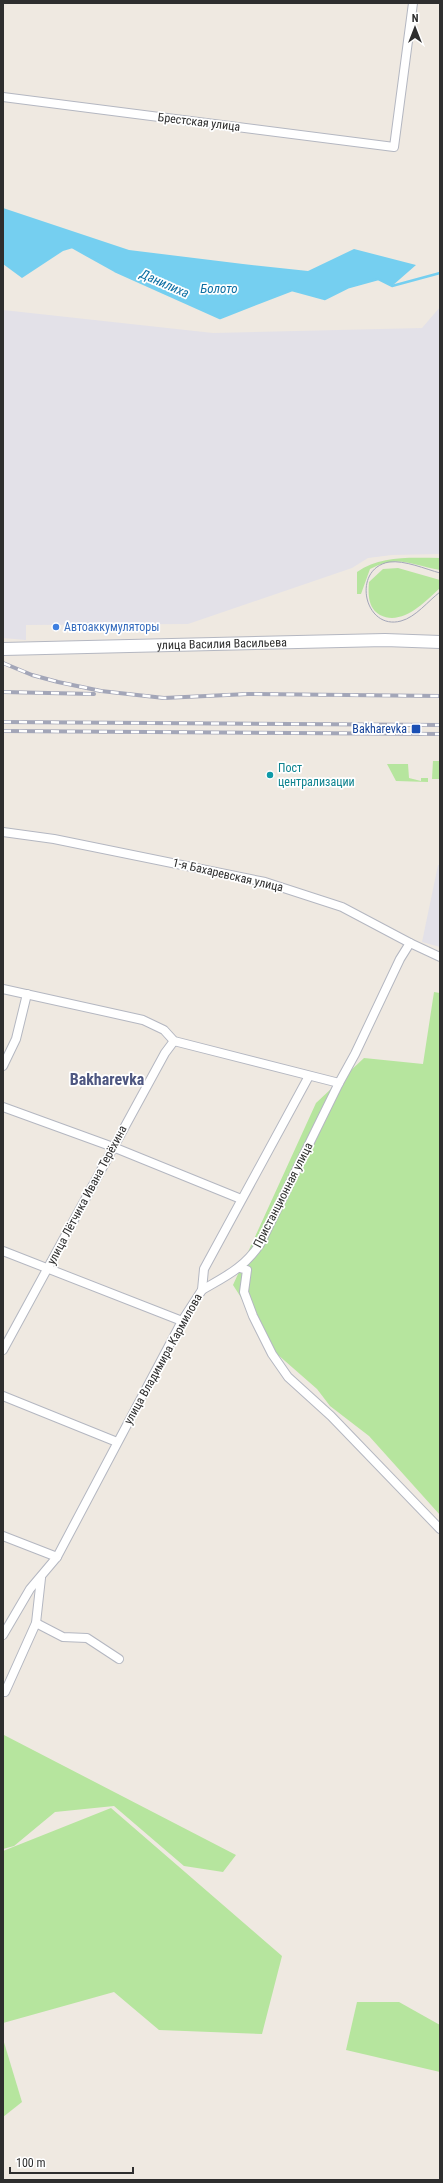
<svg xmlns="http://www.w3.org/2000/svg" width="443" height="2183" font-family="'Roboto Condensed',sans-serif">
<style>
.industrial{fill:#e3e1e8}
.green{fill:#b6e59e}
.water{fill:#75cff0}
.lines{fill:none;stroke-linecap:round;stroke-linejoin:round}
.stream{stroke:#75cff0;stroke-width:2.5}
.minor-casing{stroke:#b4b7c1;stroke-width:10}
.secondary-casing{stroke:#b4b7c1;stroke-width:14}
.minor{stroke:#fff;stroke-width:8}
.secondary{stroke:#fff;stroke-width:12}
.tram{stroke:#a3a6b8;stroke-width:1}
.rail-casing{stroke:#a3a6b8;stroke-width:4}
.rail{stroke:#fff;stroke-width:2.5;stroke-dasharray:8;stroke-linecap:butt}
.shop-dot{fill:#3f7fe0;stroke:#fff;stroke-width:1.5}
.transit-dot{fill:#1a4fb4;stroke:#fff;stroke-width:1.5}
.culture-dot{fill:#0f9aa8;stroke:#fff;stroke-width:1.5}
.labels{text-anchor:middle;stroke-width:3.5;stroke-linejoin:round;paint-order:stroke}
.street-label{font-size:12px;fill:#2e2e2e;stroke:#fff}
.shop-label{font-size:12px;fill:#366cbe;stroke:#fff;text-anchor:start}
.transit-label{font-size:12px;fill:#164399;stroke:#fff;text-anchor:end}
.culture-label{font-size:12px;fill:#0d838f;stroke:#fff;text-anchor:start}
.water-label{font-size:13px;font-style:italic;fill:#0d6fa3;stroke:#fff}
.district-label{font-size:16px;font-weight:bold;fill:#4d5680;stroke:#fff}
</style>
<rect width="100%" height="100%" fill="#efe9e1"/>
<g class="industrial">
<path d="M440,307V554L392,555L368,558L352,568L188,624L26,625V640L3,638V310L213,333L422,328Z"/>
<path d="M438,865H440V947L422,942Z"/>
</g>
<g class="green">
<path d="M440,558V570C412,565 398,554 370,569L361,594H357V572C381,555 411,558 440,558Z"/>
<path d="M398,568L440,580V588C424,603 402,626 380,615C368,608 368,594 369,582L383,569Z"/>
<path d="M433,761H440V779H432Z"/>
<path d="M387,764H408L409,778L421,781V778H428V782L396,781Z"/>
<path d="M434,992L440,993V1515L369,1436L330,1406L317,1389L277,1354L233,1285L316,1103L364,1058L423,1064Z"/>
<path d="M4,1735L236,1855L223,1872L184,1866L114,1806L55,1812L14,1846L3,1849Z"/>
<path d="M111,1808L282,1956L262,2034L159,2030L114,1992L3,2023V1851Z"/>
<path d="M357,2002H399L440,2025V2072L346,2050Z"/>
<path d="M3,2039L22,2102L3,2117Z"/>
</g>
<path class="water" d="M3,208L129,250L243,264L308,271L354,249L416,265L392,286L378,279L349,287L325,299L292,290L220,318L115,271L73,248L63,251L22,278L3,264Z"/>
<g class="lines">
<path class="stream" d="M72,247L115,271L220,318L292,290L325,299L349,287L378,279L392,286L440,273"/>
<defs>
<g id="minor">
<path d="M3,97L394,147L413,3"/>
<path d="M3,832L54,839L265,882L342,907L410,943L440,957"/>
<path d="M3,989L143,1020L164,1030L174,1041L339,1083"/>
<path d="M3,1066L16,1039L27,994"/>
<path d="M3,1107L113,1147L241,1199"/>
<path d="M3,1251L182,1321"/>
<path d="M240,1268L247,1270L244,1292L253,1316L272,1354L288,1377L331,1416L440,1529"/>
<path d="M202,1290C226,1276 244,1268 260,1244L339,1083L355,1054L400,959L410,943"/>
<path d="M3,1350L165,1053L174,1041"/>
<path d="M3,1396L117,1442"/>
<path d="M3,1536L57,1557"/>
<path d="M36,1623L63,1637L87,1638L119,1659"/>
<path d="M3,1635L30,1589L57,1557L182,1321L202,1290L204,1269L309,1076"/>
<path d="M3,1691L5,1692L36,1623L41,1578"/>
</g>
<g id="secondary">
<path id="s1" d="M3,649L385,640L440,642"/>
</g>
</defs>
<use href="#minor" class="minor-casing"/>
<use href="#secondary" class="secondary-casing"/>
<use href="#minor" class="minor"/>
<use href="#secondary" class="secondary"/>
<path class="tram" d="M440,573C425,569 405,560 389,562C351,569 364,631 401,621C416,617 428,601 440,592"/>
<defs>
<g id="rail">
<path d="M3,663L32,675L58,682L101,691L164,698L248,694L440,696"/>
<path d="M3,692L94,694"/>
<path d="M3,722L440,725"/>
<path d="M3,731L440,734"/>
</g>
</defs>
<use href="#rail" class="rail-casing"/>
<use href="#rail" class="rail"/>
</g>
<circle class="shop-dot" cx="56" cy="627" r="4"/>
<rect class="transit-dot" x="411" y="724" width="10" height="10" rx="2"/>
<circle class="culture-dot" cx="270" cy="775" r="4"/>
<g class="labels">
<g class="street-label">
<text transform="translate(199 122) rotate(7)" y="4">Брестская улица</text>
<text dy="4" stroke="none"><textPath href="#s1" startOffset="219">улица Василия Васильева</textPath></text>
<text transform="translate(228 875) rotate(13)" y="4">1-я Бахаревская улица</text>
<text transform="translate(87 1195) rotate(-62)" y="4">улица Лётчика Ивана Терёхина</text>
<text transform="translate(283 1195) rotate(-63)" y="4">Пристанционная улица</text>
<text transform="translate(163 1359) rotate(-61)" y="4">улица Владимира Кармилова</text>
</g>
<g class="shop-label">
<text x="64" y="631">Автоаккумуляторы</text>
</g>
<g class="transit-label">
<text x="407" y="733">Bakharevka</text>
</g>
<g class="culture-label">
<text x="278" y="772">Пост<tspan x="278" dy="14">централизации</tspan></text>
</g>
<g class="water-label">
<text transform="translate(165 283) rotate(24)" y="5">Данилиха</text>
<text x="219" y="293">Болото</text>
</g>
<g class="district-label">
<text x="107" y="1085">Bakharevka</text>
</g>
</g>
<rect width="443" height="2183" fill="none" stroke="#2e2e2e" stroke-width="8"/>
<g transform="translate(415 28)" stroke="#ffffff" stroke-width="3" paint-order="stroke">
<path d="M0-3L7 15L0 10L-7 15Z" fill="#2e2e2e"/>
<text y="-6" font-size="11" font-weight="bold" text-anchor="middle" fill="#2e2e2e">N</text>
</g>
<path d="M10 2167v6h123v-6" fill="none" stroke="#2e2e2e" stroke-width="2"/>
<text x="16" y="2167" font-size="12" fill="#2e2e2e" stroke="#ffffff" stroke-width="3" paint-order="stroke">100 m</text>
</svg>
